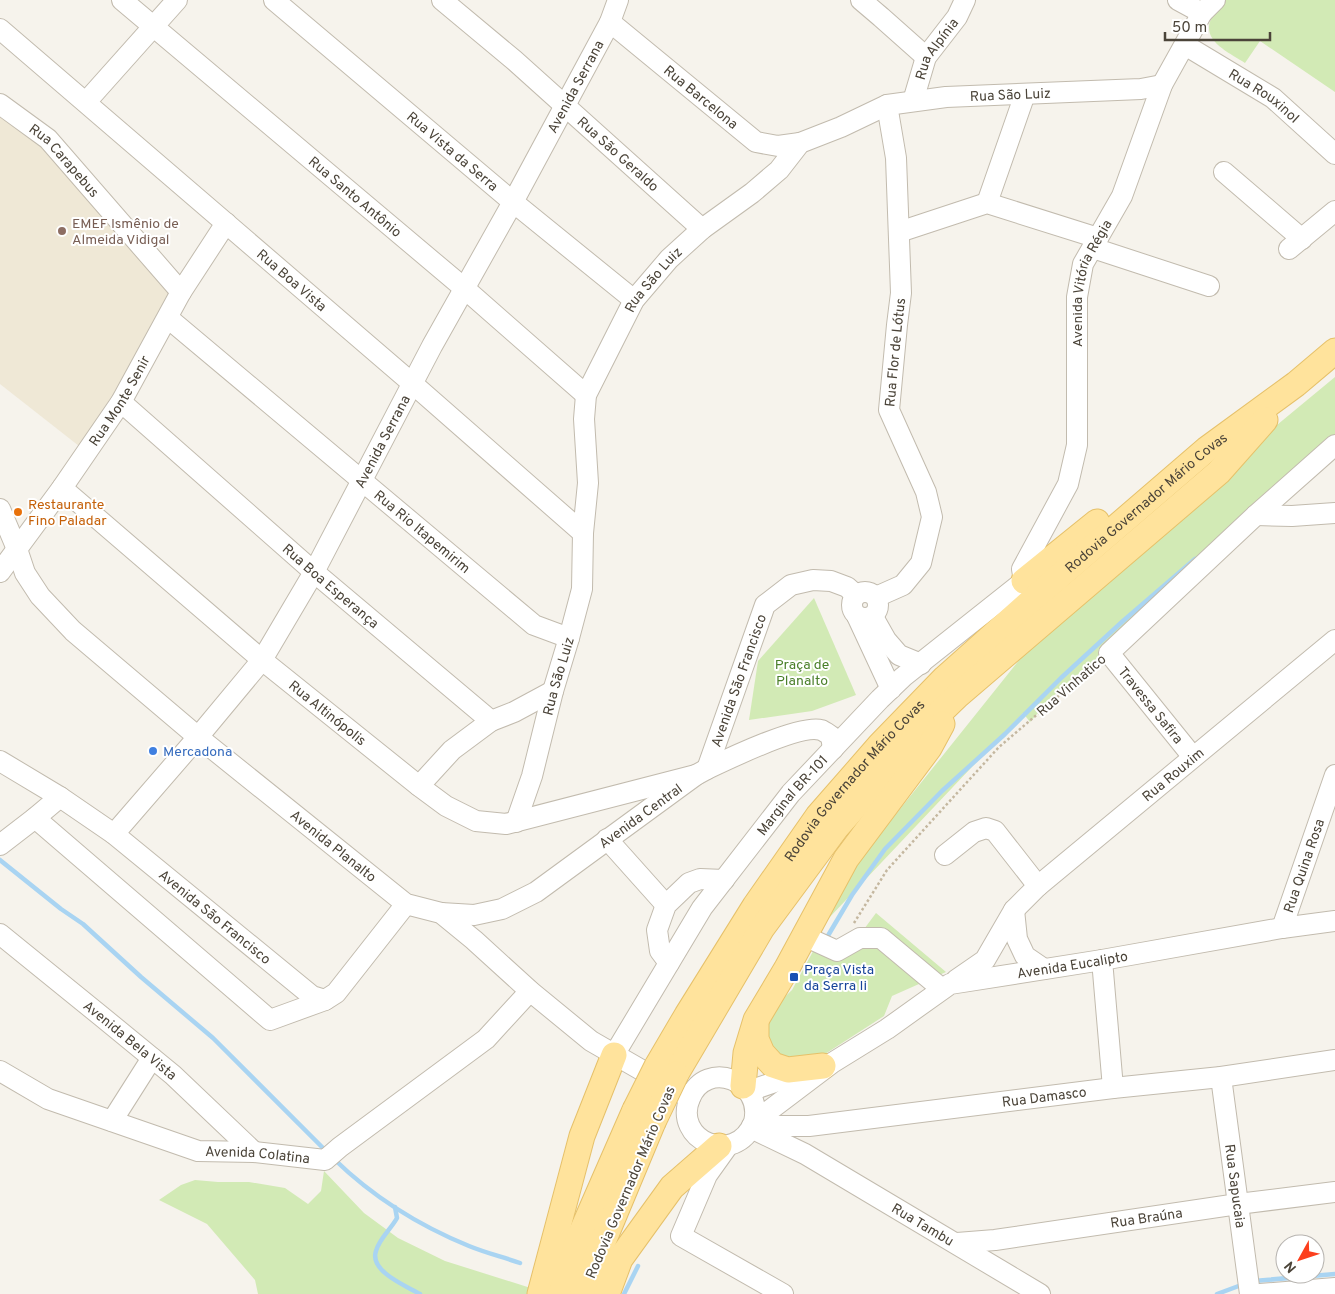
<svg xmlns="http://www.w3.org/2000/svg" width="1335" height="1294" font-family="Overpass,sans-serif">
<style>
.education{fill:#efe8d6}
.green{fill:#d2eab5}
.lines{fill:none;stroke-linecap:round;stroke-linejoin:round}
.stream{stroke:#a9d4f2;stroke-width:4.5}
.minor-casing{stroke:#c2bbae;stroke-width:22}
.major-casing{stroke:#e6c16a;stroke-width:27}
.path{stroke:#c4b79f;stroke-width:2.5;stroke-dasharray:2.5 2.5;stroke-linecap:butt}
.minor{stroke:#fff;stroke-width:20}
.major{stroke:#ffe39c;stroke-width:25}
.major-bridge-casing{stroke:#e6c16a;stroke-width:27;stroke-linecap:butt}
.major-bridge{stroke:#ffe39c;stroke-width:25}
.education-dot{fill:#8d6e63;stroke:#fff;stroke-width:2}
.food-dot{fill:#e8710a;stroke:#fff;stroke-width:2}
.shop-dot{fill:#3f7fe0;stroke:#fff;stroke-width:2}
.transit-dot{fill:#1a4fb4;stroke:#fff;stroke-width:2}
.labels{text-anchor:middle;stroke-width:4;stroke-linejoin:round;paint-order:stroke}
.street-label{font-size:14px;fill:#4b4439;stroke:#fff}
.education-label{font-size:14px;fill:#785e54;stroke:#fff;text-anchor:start}
.food-label{font-size:14px;fill:#c56008;stroke:#fff;text-anchor:start}
.park-label{font-size:14px;fill:#4a7f2a;stroke:#fff}
.shop-label{font-size:14px;fill:#366cbe;stroke:#fff;text-anchor:start}
.transit-label{font-size:14px;fill:#164399;stroke:#fff;text-anchor:start}
</style>
<rect width="100%" height="100%" fill="#f6f3ec"/>
<path class="education" d="M0,112L40,139L178,295L79,446L0,384Z"/>
<g class="green">
<path d="M1225,0H1335V92L1260,41L1245,63C1230,53 1201,41 1211,19C1214,12 1220,6 1225,0Z"/>
<path d="M1335,377V455L1052,697L1030,722L1023,713L828,919L820,909L1072,594Z"/>
<path d="M814,598L856,695L812,711L749,720L758,661Z"/>
<path d="M876,913L946,972L892,996L884,1016L825,1054L798,1063L773,1052L764,1037L767,1014L792,990L817,944L844,956Z"/>
<path d="M324,1171L364,1213L398,1238L445,1261L537,1290L535,1294H258L255,1280L207,1224L159,1200L181,1185L195,1180L218,1182H249L285,1188L308,1204L321,1191Z"/>
</g>
<g class="lines">
<g class="stream">
<path d="M0,860L61,909L83,924L141,977L213,1038L327,1152"/>
<path d="M826,939L852,895L885,849L942,791L1005,734L1061,678L1123,621L1195,559"/>
<path d="M334,1159C372,1196 420,1226 469,1246C486,1253 503,1257 520,1263"/>
<path d="M395,1207L397,1218C391,1229 379,1239 376,1251C369,1271 406,1286 420,1294"/>
<path d="M1254,1281L1335,1274"/>
<path d="M624,1294L638,1266"/>
<path d="M1217,1294L1244,1284"/>
</g>
<defs>
<g id="minor">
<path id="s1" d="M122,0L464,288L586,395"/>
<path id="s2" d="M274,0L513,202L634,300"/>
<path id="s3" d="M442,0L514,60L702,229"/>
<path d="M861,0L881,17L926,57"/>
<path d="M1178,0L1202,13"/>
<path id="s4" d="M610,22L756,142L778,146L800,143"/>
<path id="s5" d="M0,29L413,384L583,533"/>
<path id="s6" d="M1185,45L1273,98L1335,154"/>
<path id="s7" d="M913,101L926,57L957,17L965,0"/>
<path d="M86,102L177,0"/>
<path id="s8" d="M0,104L48,139L181,292"/>
<path d="M1224,172L1302,239"/>
<path d="M987,203L1025,94"/>
<path d="M899,232L987,203L1098,238"/>
<path d="M1093,248L1209,286"/>
<path d="M1289,249L1335,211"/>
<path id="s9" d="M168,318L534,625L569,638"/>
<path id="s10" d="M121,402L314,572L491,721L514,712L553,691"/>
<path id="s11" d="M62,488L262,660L419,786L446,806L476,821L506,824L696,775"/>
<path id="s12" d="M0,509L17,549L25,573L40,596L73,631L198,737L406,904L441,913L474,940L530,991L591,1041L690,1098"/>
<path d="M1256,515L1292,516L1335,513"/>
<path id="s13" d="M0,572L62,488L121,402L181,292L226,223"/>
<circle cx="865" cy="605" r="13"/>
<path id="s14" d="M876,597L903,585L921,563L932,517L926,492L889,410L897,325L901,293L896,158L887,105"/>
<path d="M857,616L891,689"/>
<path d="M873,617L886,640L899,655L921,664"/>
<path d="M1193,757L1109,653L1256,515L1335,445"/>
<path id="s15" d="M0,761L60,797L114,834L312,996L325,1000L336,993L406,904"/>
<path id="s16" d="M707,769L765,605L791,585L813,580L831,581L847,587L856,595"/>
<path d="M419,786L452,750L491,721"/>
<path d="M35,818L270,1020L325,1000"/>
<path id="s17" d="M516,822L532,776L553,691L569,638L582,589L583,533L588,483L584,419L586,395L634,300L669,259L702,229L752,193L779,170L800,143L841,127L887,105L946,97L1141,89L1162,85"/>
<path id="s18" d="M114,834L198,737L262,660L314,572L432,346L513,202L610,22L618,0"/>
<path d="M607,839L666,905"/>
<path d="M0,845L35,818L60,797"/>
<path d="M945,855L974,832L986,828L995,831L1038,886"/>
<path d="M1014,910L1017,939L1025,956L1044,969"/>
<path id="s19" d="M441,913L474,915L502,909L536,892L696,775L707,769C728,759 801,724 821,730C824,731 828,734 831,736L833,749"/>
<path id="s20" d="M1282,928L1335,775"/>
<path id="s21" d="M0,934L101,1016L173,1075L254,1152"/>
<path d="M804,936L837,951L860,938H881L942,989"/>
<path d="M1102,960L1113,1088"/>
<path d="M669,963L660,951L657,930L666,905L689,883L700,879L724,880"/>
<path id="s22" d="M956,980L985,960L1014,910L1038,886L1335,640"/>
<path id="s23" d="M614,1055L702,908L791,793L880,699L903,677L1024,581L1022,569L1068,484L1077,445V297L1083,264L1122,196L1162,85L1202,13L1215,0"/>
<path id="s24" d="M0,1071L48,1099L198,1151L254,1152L325,1160L340,1147L486,1039L530,991"/>
<path id="s25" d="M1221,1077L1250,1294"/>
<path d="M749,1091L804,1072"/>
<path d="M112,1121L152,1058"/>
<path id="s26" d="M754,1122C764,1080 706,1059 690,1098C672,1140 735,1168 754,1122L832,1063L887,1029L950,984L1102,960L1282,928L1335,921"/>
<path id="s27" d="M752,1126H809L1113,1088L1221,1077L1335,1060"/>
<path id="s28" d="M753,1129L805,1154L1040,1294"/>
<path d="M727,1147L707,1175L681,1236L783,1294"/>
<path id="s29" d="M957,1243L995,1240L1238,1204L1335,1192"/>
<path d="M1260,1294L1335,1288"/>
</g>
<g id="major">
<path d="M1024,581L1097,522"/>
<path d="M756,1024V1039L762,1053L773,1065L788,1070L823,1066"/>
<path id="s30" d="M657,1066L687,1015L755,906L818,816L880,745L945,678L1063,573L1207,449L1296,384L1335,351"/>
<path d="M676,1074L762,928L836,828L926,726L957,696L1219,472L1265,420"/>
<path d="M743,1086L746,1053L756,1020L787,968L846,859L929,748L942,724"/>
<path d="M540,1294L582,1136L614,1055"/>
<path d="M561,1294L579,1238L635,1110"/>
<path d="M583,1294L600,1249L653,1122"/>
<path d="M607,1294L620,1259L672,1187L719,1146"/>
</g>
</defs>
<use href="#minor" class="minor-casing"/>
<use href="#major" class="major-casing"/>
<path class="path" d="M854,923L887,870L999,747L1096,664"/>
<use href="#minor" class="minor"/>
<use href="#major" class="major"/>
<defs>
<g id="major-bridge">
<path d="M635,1110L657,1066"/>
<path d="M653,1122L676,1074"/>
</g>
</defs>
<use href="#major-bridge" class="major-bridge-casing"/>
<use href="#major-bridge" class="major-bridge"/>
</g>
<circle class="education-dot" cx="62" cy="231" r="5"/>
<circle class="food-dot" cx="18" cy="512" r="5"/>
<circle class="shop-dot" cx="153" cy="751" r="5"/>
<rect class="transit-dot" x="789" y="972" width="10" height="10" rx="2.5"/>
<g class="labels">
<g class="street-label">
<text dy="5" stroke="none"><textPath href="#s7" startOffset="58">Rua Alpínia</textPath></text>
<text dy="5" stroke="none"><textPath href="#s18" startOffset="882">Avenida Serrana</textPath></text>
<text dy="5" stroke="none"><textPath href="#s17" startOffset="992">Rua São Luiz</textPath></text>
<text dy="5" stroke="none"><textPath href="#s4" startOffset="118">Rua Barcelona</textPath></text>
<text dy="5" stroke="none"><textPath href="#s6" startOffset="94">Rua Rouxinol</textPath></text>
<text dy="5" stroke="none"><textPath href="#s2" startOffset="234">Rua Vista da Serra</textPath></text>
<text dy="5" stroke="none"><textPath href="#s3" startOffset="234">Rua São Geraldo</textPath></text>
<text dy="5" stroke="none"><textPath href="#s8" startOffset="86">Rua Carapebus</textPath></text>
<text dy="5" stroke="none"><textPath href="#s1" startOffset="305">Rua Santo Antônio</textPath></text>
<text dy="5" stroke="none"><textPath href="#s5" startOffset="385">Rua Boa Vista</textPath></text>
<text dy="5" stroke="none"><textPath href="#s17" startOffset="571">Rua São Luiz</textPath></text>
<text dy="5" stroke="none"><textPath href="#s23" startOffset="946">Avenida Vitória Régia</textPath></text>
<text dy="5" stroke="none"><textPath href="#s14" startOffset="279">Rua Flor de Lótus</textPath></text>
<text dy="5" stroke="none"><textPath href="#s13" startOffset="209">Rua Monte Senir</textPath></text>
<text dy="5" stroke="none"><textPath href="#s18" startOffset="478">Avenida Serrana</textPath></text>
<text dy="5" stroke="none"><textPath href="#s30" startOffset="752">Rodovia Governador Mário Covas</textPath></text>
<text dy="5" stroke="none"><textPath href="#s9" startOffset="332">Rua Rio Itapemirim</textPath></text>
<text dy="5" stroke="none"><textPath href="#s10" startOffset="279">Rua Boa Esperança</textPath></text>
<text dy="5" stroke="none"><textPath href="#s17" startOffset="152">Rua São Luiz</textPath></text>
<text dy="5" stroke="none"><textPath href="#s16" startOffset="94">Avenida São Francisco</textPath></text>
<text transform="translate(1071 685) rotate(-41)" y="5">Rua Vinhatico</text>
<text transform="translate(1151 705) rotate(51)" y="5">Travessa Safira</text>
<text dy="5" stroke="none"><textPath href="#s11" startOffset="348">Rua Altinópolis</textPath></text>
<text dy="5" stroke="none"><textPath href="#s22" startOffset="302">Rua Rouxim</textPath></text>
<text dy="5" stroke="none"><textPath href="#s30" startOffset="348">Rodovia Governador Mário Covas</textPath></text>
<text dy="5" stroke="none"><textPath href="#s23" startOffset="316">Marginal BR-101</textPath></text>
<text dy="5" stroke="none"><textPath href="#s19" startOffset="229">Avenida Central</textPath></text>
<text dy="5" stroke="none"><textPath href="#s12" startOffset="482">Avenida Planalto</textPath></text>
<text dy="5" stroke="none"><textPath href="#s20" startOffset="66">Rua Quina Rosa</textPath></text>
<text dy="5" stroke="none"><textPath href="#s15" startOffset="266">Avenida São Francisco</textPath></text>
<text dy="5" stroke="none"><textPath href="#s26" startOffset="578">Avenida Eucalipto</textPath></text>
<text dy="5" stroke="none"><textPath href="#s21" startOffset="168">Avenida Bela Vista</textPath></text>
<text dy="5" stroke="none"><textPath href="#s27" startOffset="294">Rua Damasco</textPath></text>
<text dy="5" stroke="none"><textPath href="#s24" startOffset="274">Avenida Colatina</textPath></text>
<text transform="translate(630 1182) rotate(-67)" y="5">Rodovia Governador Mário Covas</text>
<text dy="5" stroke="none"><textPath href="#s25" startOffset="110">Rua Sapucaia</textPath></text>
<text dy="5" stroke="none"><textPath href="#s29" startOffset="191">Rua Braúna</textPath></text>
<text dy="5" stroke="none"><textPath href="#s28" startOffset="195">Rua Tambu</textPath></text>
</g>
<g class="education-label">
<text x="72" y="228">EMEF Ismênio de<tspan x="72" dy="16">Almeida Vidigal</tspan></text>
</g>
<g class="food-label">
<text x="28" y="509">Restaurante<tspan x="28" dy="16">Fino Paladar</tspan></text>
</g>
<g class="park-label">
<text x="802" y="669">Praça de<tspan x="802" dy="16">Planalto</tspan></text>
</g>
<g class="shop-label">
<text x="163" y="756">Mercadona</text>
</g>
<g class="transit-label">
<text x="804" y="974">Praça Vista<tspan x="804" dy="16">da Serra Ii</tspan></text>
</g>
</g>
<g transform="translate(1300 1259) rotate(230)"><circle r="24" fill="#ffffff" stroke="#b7b4b0"/>
<path d="M0-4L9 19L0 12L-9 19Z" fill="#fc3f1d"/>
<text y="-8" font-size="14" font-weight="bold" text-anchor="middle" fill="#4b4439">N</text>
</g>
<path d="M1165 32v8h105v-8" fill="none" stroke="#4b4439" stroke-width="2.5"/>
<text x="1172" y="32" font-size="15" fill="#4b4439" stroke="#ffffff" stroke-width="4" paint-order="stroke">50 m</text>
</svg>
